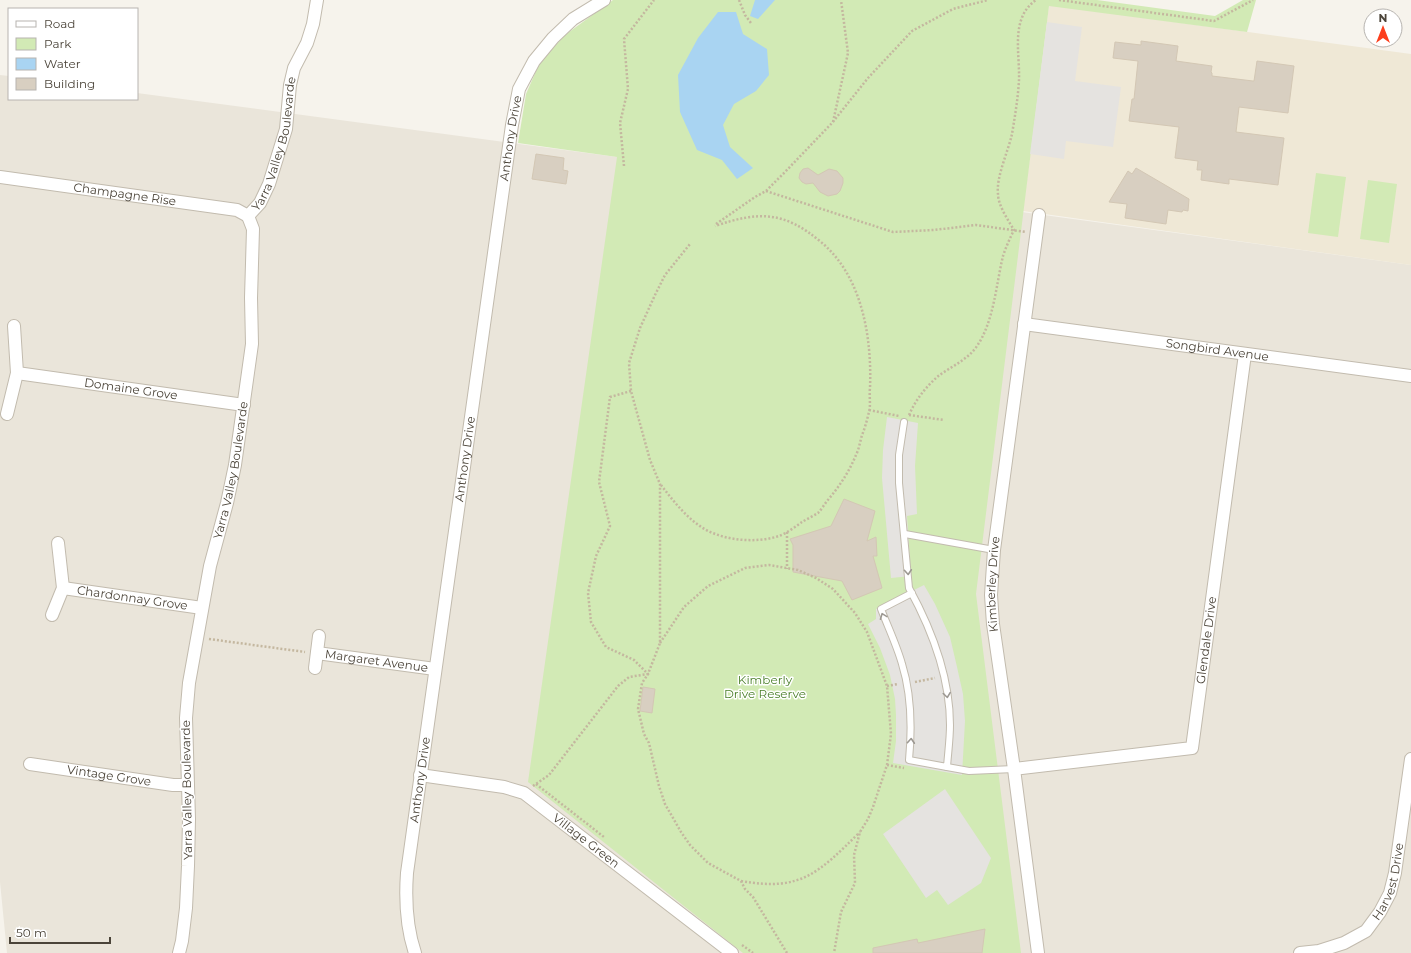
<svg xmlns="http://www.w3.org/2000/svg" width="1411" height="953" font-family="Montserrat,sans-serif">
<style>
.residential{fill:#eae5da}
.education{fill:#efe8d6}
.green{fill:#d2eab5}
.parking{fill:#e5e3e0}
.water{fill:#a9d4f2}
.building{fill:#d8cfc1;stroke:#d3c7b4}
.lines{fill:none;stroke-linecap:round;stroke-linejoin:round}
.service-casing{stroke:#c2bbae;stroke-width:8}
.minor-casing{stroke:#c2bbae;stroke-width:14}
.path{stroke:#c4b79f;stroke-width:2.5;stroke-dasharray:2 2;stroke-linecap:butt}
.service{stroke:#fff;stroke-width:6}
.minor{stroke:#fff;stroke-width:12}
.oneway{stroke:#9c9892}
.labels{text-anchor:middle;stroke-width:3;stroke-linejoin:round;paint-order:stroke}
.street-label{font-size:12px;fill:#4b4439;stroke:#fff}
.park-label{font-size:12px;fill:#4a7f2a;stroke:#fff}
</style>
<rect width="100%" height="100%" fill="#f6f3ec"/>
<path class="residential" d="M0,75L9,76V99H137V93L617,157L1411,265V953H7L0,882Z"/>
<path class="education" d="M1049,5L1411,54V265L1023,211Z"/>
<g class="green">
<path d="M613,0H1097L1215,16L1243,0H1256L1247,32L1049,6L976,594L1021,953H743L528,782L617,157L518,143L526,94L540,62L565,35Z"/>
<path d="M1316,173L1346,177L1338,237L1308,233Z"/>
<path d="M1368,180L1397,184L1389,243L1360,239Z"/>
</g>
<g class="parking">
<path d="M1047,22L1082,27L1075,81L1121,87L1113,147L1066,141L1064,159L1030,154Z"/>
<path d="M887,417L918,423L915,466L917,514L907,516L911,576L891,578L882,478L883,450Z"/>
<path d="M924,585L935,604L950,637L957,667L963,694L965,721L962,775L893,763L896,741V715L895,699L890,675L880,648L868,624L876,619V609Z"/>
<path d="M945,789L991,858L981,883L948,905L937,890L926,898L883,834Z"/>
</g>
<g class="water">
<path d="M755,0H775L758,19L750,16Z"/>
<path d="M718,12H736L743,34L767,49L769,75L756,91L734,104L723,125L730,147L753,168L737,179L722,160L697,150L680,112L678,75L698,38Z"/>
</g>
<g class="building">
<path d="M1141,41L1178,46L1176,61L1212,66L1211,72L1212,73V76L1253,81H1254L1257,61L1294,66L1288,113L1239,107L1236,132L1284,138L1278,185L1229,179V184L1201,180L1202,170H1197L1198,161L1175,158L1179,127L1129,121L1132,99H1134L1138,61L1113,58L1115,42L1141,45Z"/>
<path d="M536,154L564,158L563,170L568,171L566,184L532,179Z"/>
<path d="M808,168L818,175L829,169L837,171L843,178V183L840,191L837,194L828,196L820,192L813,183L806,184L802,182L799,178L800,173L803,169Z"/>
<path d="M1136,168L1189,199L1188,211L1183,210L1182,212L1168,210L1166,224L1125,218L1127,204L1109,202L1128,171L1132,174Z"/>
<path d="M844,499L875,511L867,541L876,537L877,556H873L882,588L852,600L842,581L793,572V545L790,539L831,526Z"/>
<path d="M643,687L655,689L652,713L640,711Z"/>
<path d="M985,929L982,953H873V948L917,939L918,943Z"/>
</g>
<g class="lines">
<defs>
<g id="service">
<path d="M904,422L899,455V483L909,588C932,630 950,676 950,725C950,739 948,753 947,767L909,760C912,728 912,696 902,664C897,646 888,627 881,609L912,593"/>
<path d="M905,534L994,550"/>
<path d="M947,767L969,771L1014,769"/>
</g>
<g id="minor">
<path id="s1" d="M0,177L237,210L248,216"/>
<path id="s2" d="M1024,324L1411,376"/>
<path id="s3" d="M17,373L244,405"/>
<path d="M7,414L17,373L14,326"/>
<path id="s4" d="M63,588L202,608"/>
<path d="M52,615L63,588L58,543"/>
<path id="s5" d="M317,653L435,669"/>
<path d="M315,668L319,636"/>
<path id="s6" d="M30,764L173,785H188"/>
<path id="s7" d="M1014,769L1192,748L1245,354"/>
<path id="s8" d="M420,775L504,787L524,793L732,953"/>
<path id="s9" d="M179,953L182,941L186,908L188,866L189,819L186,718L189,683L210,566L227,503L235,465L252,344L251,298L253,229L248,216L260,203L269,184L286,129L290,85L294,68L307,43L313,24L317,0"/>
<path id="s10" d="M415,953C406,926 405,901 407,873L512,125L519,89L534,61L553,38L573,19L604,0"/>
<path id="s11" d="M1038,953L1014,769L993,624L991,595L994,550L1039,215"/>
<path id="s12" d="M1300,953L1319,951L1344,943L1366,931L1380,912L1390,893L1395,873L1411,759"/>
</g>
</defs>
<use href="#service" class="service-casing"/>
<use href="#minor" class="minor-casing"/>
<g class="path">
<path d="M739,0L745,15L751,23"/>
<path d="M1059,0L1214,21L1253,0"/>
<path d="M833,122L848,53L841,0"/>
<path d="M624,166L620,123L628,89L624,39L654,0"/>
<path d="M766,191L893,232L934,230L976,225L1026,232"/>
<path d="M716,224L755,197L766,191L785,172L832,123L868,78L912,31L953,9L988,0"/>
<path d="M631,391L610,397L599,482L610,526L596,556L588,593L591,622L606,647L634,660L648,674L642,683L638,709L644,734L649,743L659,786L665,804L681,832L690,845L708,863L741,881L745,889L753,897L787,953"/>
<path d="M869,410L899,416"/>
<path d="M909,415C915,401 925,388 936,378C949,367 967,361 977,346C994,321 996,285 1003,256C1006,247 1010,238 1014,230C1008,220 998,205 998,194C996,177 1008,152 1012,134C1015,116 1018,98 1019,80C1020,53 1010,18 1036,0"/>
<path d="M909,415L944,420"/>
<path d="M661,485C674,502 689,521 708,531C729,541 757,543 779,536C787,533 795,527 802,522C807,519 813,516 818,513C821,510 824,505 827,501C839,487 849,472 856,455C859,449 860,442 862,435C865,428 867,420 869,412C871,404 869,396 870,388C872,337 862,276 821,242C784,211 759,211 715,226"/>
<path d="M787,532V569"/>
<path d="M209,639L305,652"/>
<path d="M660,643L684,607L708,586L745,568L769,565L798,570L816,578L833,589L855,613L867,632L887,686L891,734L887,765L873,807L868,819L860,832L854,855L855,883L841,912L834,953"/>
<path d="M915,682L935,678"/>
<path d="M887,686L898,684"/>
<path d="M887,765L904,768"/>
<path d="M536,784L604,837"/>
<path d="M533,786L549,775L618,686L629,677L648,674L660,643V484L650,460L631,391L629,363L640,328L655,295L665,275L690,244"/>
<path d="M741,881C802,892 819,872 860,832"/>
<path d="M742,945L753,953"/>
</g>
<use href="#service" class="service"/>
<use href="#minor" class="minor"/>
</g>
<defs><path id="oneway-chevron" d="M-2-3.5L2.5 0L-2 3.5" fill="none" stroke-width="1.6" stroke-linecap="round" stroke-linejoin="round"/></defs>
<g class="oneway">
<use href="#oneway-chevron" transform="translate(908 572) rotate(86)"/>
<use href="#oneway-chevron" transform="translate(883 616) rotate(-111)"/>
<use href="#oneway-chevron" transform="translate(947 695) rotate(82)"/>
<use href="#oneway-chevron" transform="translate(911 741) rotate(-86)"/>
</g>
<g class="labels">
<g class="street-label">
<text dy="4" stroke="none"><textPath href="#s10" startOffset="823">Anthony Drive</textPath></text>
<text dy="4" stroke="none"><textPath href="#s9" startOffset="824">Yarra Valley Boulevarde</textPath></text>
<text dy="4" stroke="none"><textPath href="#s1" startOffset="126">Champagne Rise</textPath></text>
<text dy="4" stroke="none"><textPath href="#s2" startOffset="195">Songbird Avenue</textPath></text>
<text dy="4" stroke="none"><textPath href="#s3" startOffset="115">Domaine Grove</textPath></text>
<text dy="4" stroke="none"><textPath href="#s10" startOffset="499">Anthony Drive</textPath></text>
<text dy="4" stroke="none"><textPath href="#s9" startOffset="488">Yarra Valley Boulevarde</textPath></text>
<text dy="4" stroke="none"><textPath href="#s11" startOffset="372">Kimberley Drive</textPath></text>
<text dy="4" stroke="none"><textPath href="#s4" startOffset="70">Chardonnay Grove</textPath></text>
<text dy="4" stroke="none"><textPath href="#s7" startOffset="288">Glendale Drive</textPath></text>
<text dy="4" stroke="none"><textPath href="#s5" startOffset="60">Margaret Avenue</textPath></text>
<text dy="4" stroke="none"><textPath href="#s6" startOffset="80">Vintage Grove</textPath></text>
<text dy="4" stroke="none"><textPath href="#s10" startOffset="175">Anthony Drive</textPath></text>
<text transform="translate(187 790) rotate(-91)" y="4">Yarra Valley Boulevarde</text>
<text dy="4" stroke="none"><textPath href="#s8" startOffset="184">Village Green</textPath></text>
<text dy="4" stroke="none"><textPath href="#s12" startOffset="126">Harvest Drive</textPath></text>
</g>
<g class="park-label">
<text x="765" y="684">Kimberly<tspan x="765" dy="14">Drive Reserve</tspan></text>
</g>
</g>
<rect x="8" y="8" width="130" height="92" fill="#ffffff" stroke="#b7b4b0"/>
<rect x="16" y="21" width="20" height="6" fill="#ffffff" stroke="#b7b4b0"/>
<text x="44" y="28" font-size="12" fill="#4b4439">Road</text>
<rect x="16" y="38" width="20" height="12" fill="#d2eab5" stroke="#b7b4b0"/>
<text x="44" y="48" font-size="12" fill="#4b4439">Park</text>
<rect x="16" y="58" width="20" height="12" fill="#a9d4f2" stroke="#b7b4b0"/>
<text x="44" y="68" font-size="12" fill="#4b4439">Water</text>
<rect x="16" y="78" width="20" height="12" fill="#d8cfc1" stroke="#b7b4b0"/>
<text x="44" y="88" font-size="12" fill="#4b4439">Building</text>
<g transform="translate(1383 28)"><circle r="19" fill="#ffffff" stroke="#b7b4b0"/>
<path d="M0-3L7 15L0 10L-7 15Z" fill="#fc3f1d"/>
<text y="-6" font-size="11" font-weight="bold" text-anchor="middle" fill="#4b4439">N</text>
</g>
<path d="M10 937v6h100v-6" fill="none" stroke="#4b4439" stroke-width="2"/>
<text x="16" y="937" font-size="12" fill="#4b4439" stroke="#ffffff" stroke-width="3" paint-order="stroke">50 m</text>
</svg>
